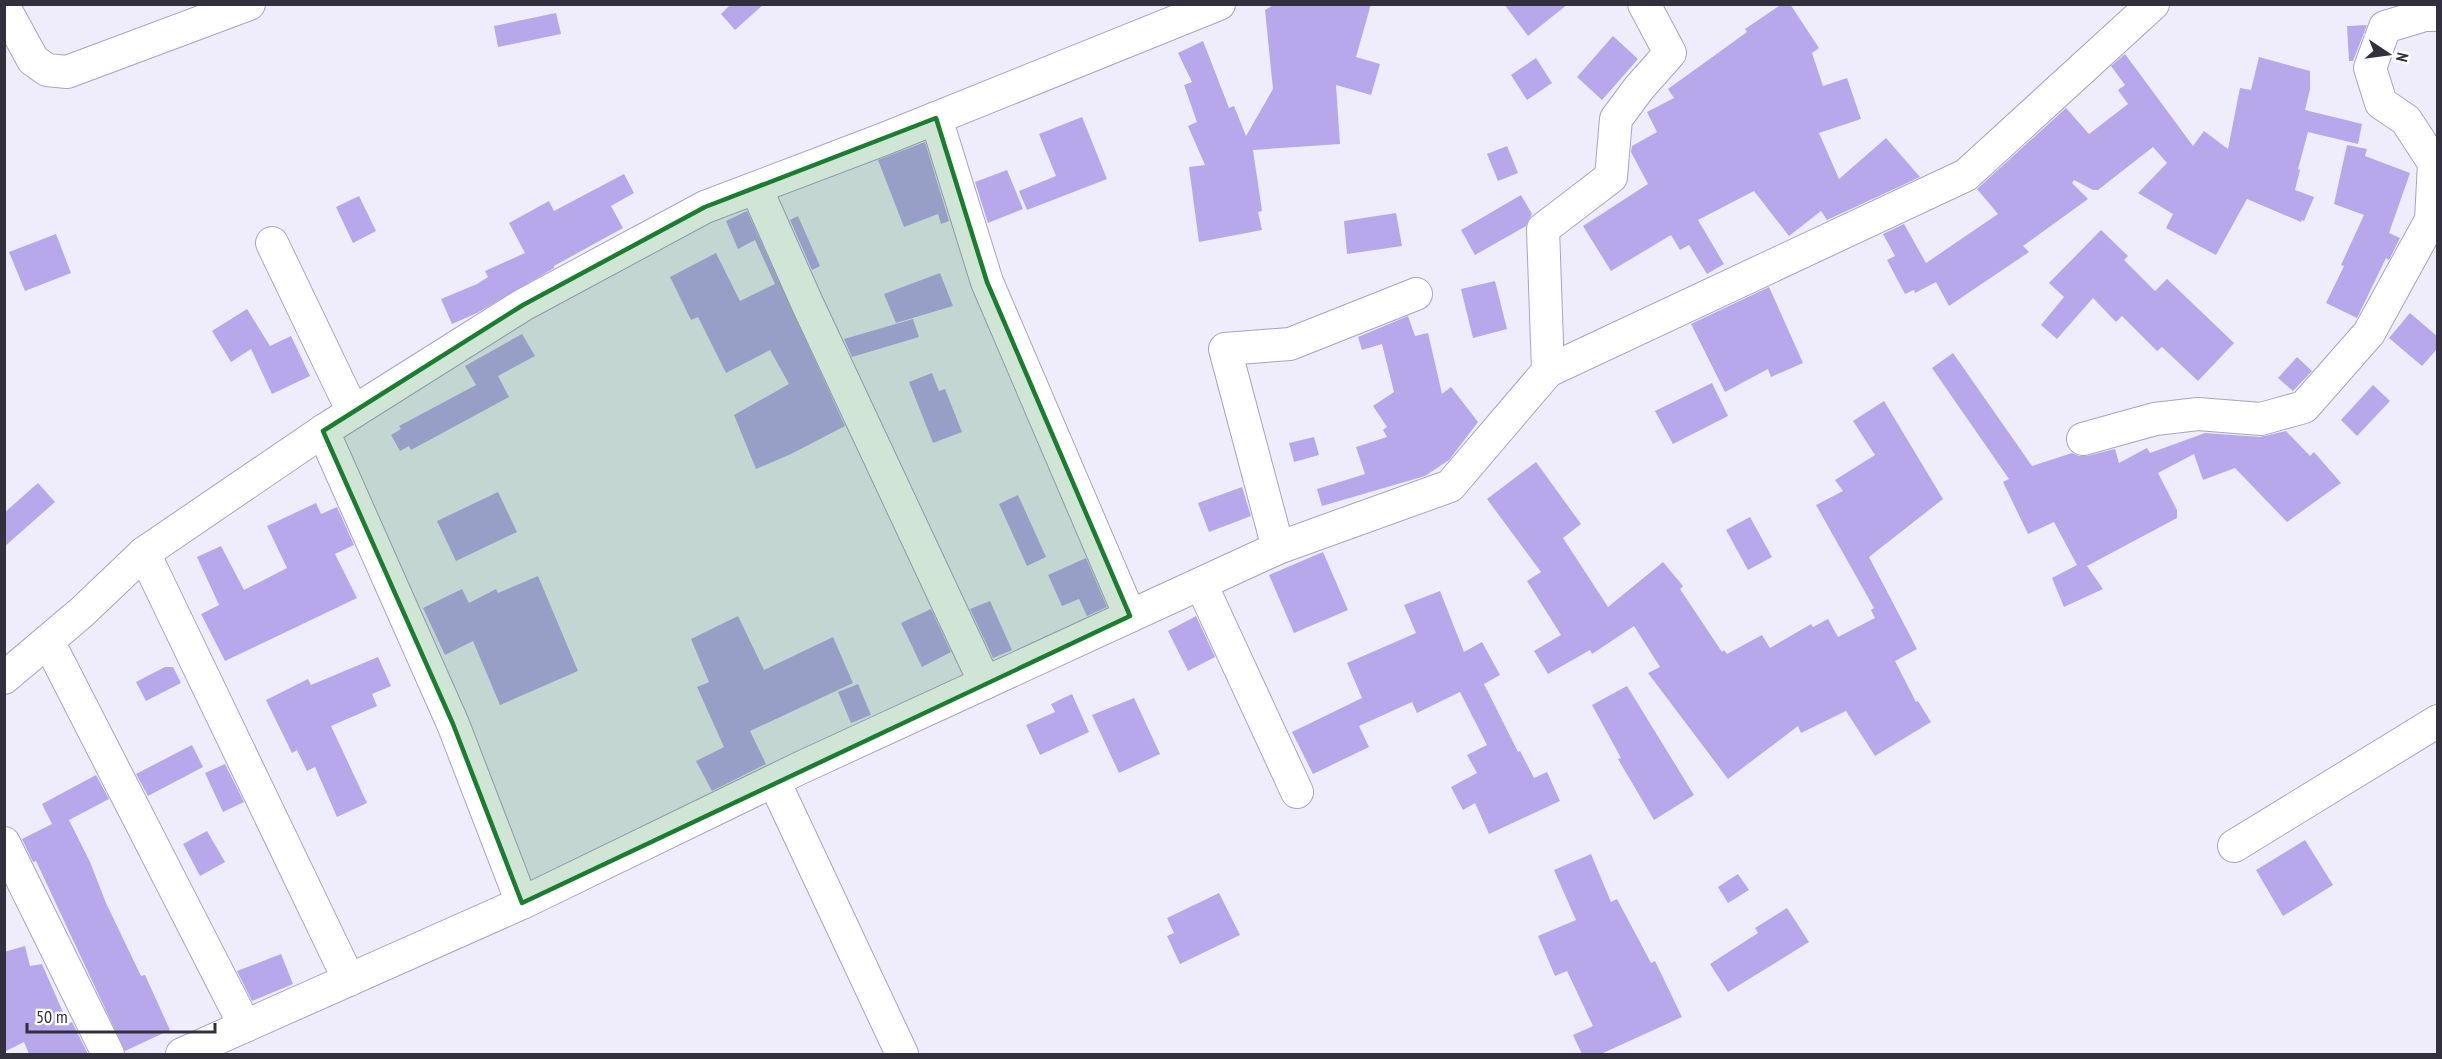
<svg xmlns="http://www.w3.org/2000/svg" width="2442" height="1059" font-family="'PT Sans Narrow',sans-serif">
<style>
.building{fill:#b7a8ec}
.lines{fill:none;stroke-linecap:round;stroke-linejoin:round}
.minor-casing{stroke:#a9a3c3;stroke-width:34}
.minor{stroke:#fff;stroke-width:32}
.marked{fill:#1a7d30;fill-opacity:0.2;stroke:#1a7d30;stroke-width:4.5;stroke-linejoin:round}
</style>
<rect width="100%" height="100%" fill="#efedfb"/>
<g class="building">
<path d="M731,4H764L735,30L721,14Z"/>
<path d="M1275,4H1371L1356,57L1380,64L1371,95L1336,85L1340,144L1253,150L1262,211L1258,212L1262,230L1199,242L1189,167L1205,165L1188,126L1197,122L1184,85L1192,82L1178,53L1203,41L1229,108L1234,106L1246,136L1273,89L1265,10Z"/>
<path d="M1504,4H1568L1528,36Z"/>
<path d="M1782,4H1790L1819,48L1812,53L1823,86L1847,78L1861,119L1819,133L1839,179L1886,138L1920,177L1827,220L1821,211L1789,236L1754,191L1698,220L1724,264L1707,274L1689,245L1680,250L1671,235L1611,271L1583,226L1648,184L1631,152L1632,146L1657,132L1647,112L1674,98L1668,89L1747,32L1745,29Z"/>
<path d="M556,13L561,34L498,47L494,26Z"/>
<path d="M2367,25L2353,61H2349L2347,26Z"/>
<path d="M1613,36L1638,59L1602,100L1577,77Z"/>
<path d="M2125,54L2193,146L2204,131L2228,149L2240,88L2251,90L2259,57L2310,71V89L2305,110L2362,124L2358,144L2308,132L2298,169L2300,170L2295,190L2314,197L2304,221L2302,220L2301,222L2247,199L2216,255L2166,228L2173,214L2138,193L2167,163L2153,147L2098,190H2093L2074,180L2072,183L2088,199L2023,246L2029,252L1949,306L1936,282L1915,293L1914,290L1905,294L1887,260L1895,256L1883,234L1904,224L1926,263L1998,214L1977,189L2066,108L2089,134L2128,104L2118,90L2125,85L2111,66Z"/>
<path d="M1536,58L1552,83L1527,100L1511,75Z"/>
<path d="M1082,117L1107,179L1027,210L1019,191L1056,176L1039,134Z"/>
<path d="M925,142L949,221L941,224L938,214L904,227L878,160Z"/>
<path d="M2347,145L2367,149L2365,156L2410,173L2389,233L2400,238L2389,260L2386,258L2357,318L2326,303L2344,266L2341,265L2364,215L2334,204Z"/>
<path d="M1507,146L1518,173L1498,181L1487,154Z"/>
<path d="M1007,170L1023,209L988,223L975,182Z"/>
<path d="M624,174L634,193L611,206L623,228L554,266V268L477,313L452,324L441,299L477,284L488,277L485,271L525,253L509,223L549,201L554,211Z"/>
<path d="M1521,195L1532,214L1526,226L1475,255L1461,230Z"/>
<path d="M359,196L376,231L353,243L336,207Z"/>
<path d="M747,211L845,426L791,454L756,469L734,415L789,384L770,350L726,373L698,317L691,320L670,277L716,253L740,301L775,284L755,240L738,249L726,221Z"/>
<path d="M1396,213L1402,246L1347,254L1344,221Z"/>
<path d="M798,216L820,266L812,270L790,220Z"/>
<path d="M2101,230L2128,256L2124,260L2155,291L2167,279L2234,343L2198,381L2162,347L2157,351L2122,316L2116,322L2093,298L2057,339L2041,325L2064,297L2049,283Z"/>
<path d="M56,234L71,273L25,291L9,252Z"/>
<path d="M940,273L953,306L896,323L884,294Z"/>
<path d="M1495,281L1507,329L1473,338L1461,289Z"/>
<path d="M1769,287L1803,363L1771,377L1768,369L1725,392L1691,324Z"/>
<path d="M247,309L270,346L291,336L310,376L272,394L251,349L231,362L212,331Z"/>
<path d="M2410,313L2438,337V348L2422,366L2389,338Z"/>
<path d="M1408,316L1415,336L1428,333L1442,394L1451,387L1478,422L1449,460L1425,476L1322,506L1317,489L1365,474L1356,447L1387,437L1383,430L1387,427L1373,406L1394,392L1382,344L1362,350L1358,337Z"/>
<path d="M913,319L919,337L852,357L844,339Z"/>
<path d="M522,334L535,356L498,376L509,397L411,450L409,446L400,451L391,435L401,429L399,426L476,385L465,366Z"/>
<path d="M1953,353L2032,466L2072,453L2079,456H2087L2115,449L2119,463L2147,448L2150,453L2205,433L2260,437L2286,431L2310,456L2314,452L2341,483L2287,522L2235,468L2203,480L2194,454L2158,473L2177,510V518L2087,566L2103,589L2064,607L2052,578L2077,565L2054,522L2028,534L2003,482L2009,479L1932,368Z"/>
<path d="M2297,357L2312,371L2293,391L2278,378Z"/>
<path d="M932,373L939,391L945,389L962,432L933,443L909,382Z"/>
<path d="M1712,383L1728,416L1673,444L1655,411Z"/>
<path d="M2373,385L2390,401L2357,436L2341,420Z"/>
<path d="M1884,401L1943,499L1869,557L1917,649L1895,661L1916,702L1918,701L1931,722L1875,756L1846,711L1801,733L1798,726L1728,779L1648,673L1660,667L1634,626L1592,654L1590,650L1548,674L1534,651L1561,635L1527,581L1541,572L1487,499L1536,462L1581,524L1563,538L1608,607L1663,562L1683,586L1680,589L1722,652L1724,650L1727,654L1762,635L1770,648L1811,624L1813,627L1828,619L1838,637L1875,618L1871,610L1874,608L1816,505L1843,491L1835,480L1875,455L1853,421Z"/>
<path d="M1314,437L1319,455L1294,462L1289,443Z"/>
<path d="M38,483L55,502L4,547V513Z"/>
<path d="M1242,487L1251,516L1209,532L1198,503Z"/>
<path d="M498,492L517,532L456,561L437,521Z"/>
<path d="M1018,495L1046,557L1027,566L999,504Z"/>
<path d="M316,503L321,514L337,507L354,545L335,554L357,598L225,661L201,614L219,605L197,557L221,546L244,590L287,568L267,526Z"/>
<path d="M1750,517L1772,557L1748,570L1726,530Z"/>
<path d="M1323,552L1348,610L1294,633L1269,575Z"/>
<path d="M1086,558L1107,607L1087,616L1079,599L1062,606L1048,575Z"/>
<path d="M538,576L578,671L500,705L473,641L445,655L423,608L462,589L469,603L496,589L498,593Z"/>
<path d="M1440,591L1464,652L1482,642L1500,675L1484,684L1518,752L1520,751L1534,778L1547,772L1560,801L1489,834L1475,803L1463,810L1451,787L1477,773L1467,755L1487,745L1460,692L1417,713L1412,702L1359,726L1369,747L1313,774L1292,732L1362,698L1347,663L1416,633L1404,605Z"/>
<path d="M990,601L1012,650L993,658L970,609Z"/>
<path d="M931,609L951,652L922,667L901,623Z"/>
<path d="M738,616L764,670L833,637L853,683L750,731L766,764L712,791L696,761L724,747L697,687L709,682L691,639Z"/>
<path d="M1196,616L1215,657L1188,671L1168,631Z"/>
<path d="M378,657L391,686L372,694L377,706L331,726L367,803L337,817L315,767L307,771L297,750L292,753L266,700L308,679L311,685Z"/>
<path d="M165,667H173L181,683L146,701L136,682Z"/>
<path d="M858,684L871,715L851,723L838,692Z"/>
<path d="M1627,686L1694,795L1654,820L1618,759L1621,758L1592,705Z"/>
<path d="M1072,694L1089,732L1040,755L1026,725L1055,712L1051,704Z"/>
<path d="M1134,698L1160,754L1119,773L1092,715Z"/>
<path d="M192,745L203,767L148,796L136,774Z"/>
<path d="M225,764L244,802L223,812L205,773Z"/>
<path d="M96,775L109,799L69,820L90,862L106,903L141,976L145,975L170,1030L125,1051L36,861L33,862L22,839L52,824L42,804Z"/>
<path d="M207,831L225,862L200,876L183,844Z"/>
<path d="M2305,840L2333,885L2283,916L2256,870Z"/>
<path d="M1591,854L1611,902L1617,899L1651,963L1655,961L1682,1017L1601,1054H1582L1573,1035L1593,1026L1567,971L1555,976L1538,936L1576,920L1554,870Z"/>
<path d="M1738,874L1749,890L1728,903L1718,887Z"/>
<path d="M1219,893L1240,935L1180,964L1167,936L1174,933L1167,918Z"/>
<path d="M1787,908L1809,942L1728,992L1710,964L1758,933L1755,928Z"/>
<path d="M25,946L30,966L42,964L68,1024L72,1022L88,1054H29L24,1042L4,1052V952Z"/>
<path d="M281,954L293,984L252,1001L237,971Z"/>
</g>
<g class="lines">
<defs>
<g id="minor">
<path d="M4,7L33,60L47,70L67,72L249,4"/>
<path d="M936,118L987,282L1130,616"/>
<path d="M756,188L807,303L985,683"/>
<path d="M272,243L353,412"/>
<path d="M1548,371L1966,175L2153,4"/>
<path d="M323,431L453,724L522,903"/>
<path d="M2083,439L2155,419L2198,414L2261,419L2304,407L2369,333L2431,220L2434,163L2406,120L2381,103L2370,68L2385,27L2425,15H2438"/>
<path d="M1278,548L1225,349L1290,344L1416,294"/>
<path d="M144,553L349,980"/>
<path d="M1201,584L1297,792"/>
<path d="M48,641L245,1026"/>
<path d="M4,678L82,612L144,553L323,431L523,305L705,207L884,139L1219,4"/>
<path d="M774,781L902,1054"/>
<path d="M4,843L108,1054"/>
<path d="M2234,846L2438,721"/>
<path d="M182,1054L522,903L800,768L1278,548L1450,486L1548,371L1543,229L1611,177L1616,119L1639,88L1670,53L1644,4"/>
</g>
</defs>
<use href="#minor" class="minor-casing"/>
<use href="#minor" class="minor"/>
</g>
<path class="marked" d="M936,118L987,282L1130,616L522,903L453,724L323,431L523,305L705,207Z"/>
<rect width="2442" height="1059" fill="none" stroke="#32303d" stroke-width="12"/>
<g transform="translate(2388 54) rotate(103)" stroke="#ffffff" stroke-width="4.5" paint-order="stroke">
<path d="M0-4.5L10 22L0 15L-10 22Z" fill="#32303d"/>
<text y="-9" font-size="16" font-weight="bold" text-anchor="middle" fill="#32303d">N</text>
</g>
<path d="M27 1023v9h188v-9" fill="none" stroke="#32303d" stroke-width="3"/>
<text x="36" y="1023" font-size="18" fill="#32303d" stroke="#ffffff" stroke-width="4.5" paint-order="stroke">50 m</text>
</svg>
